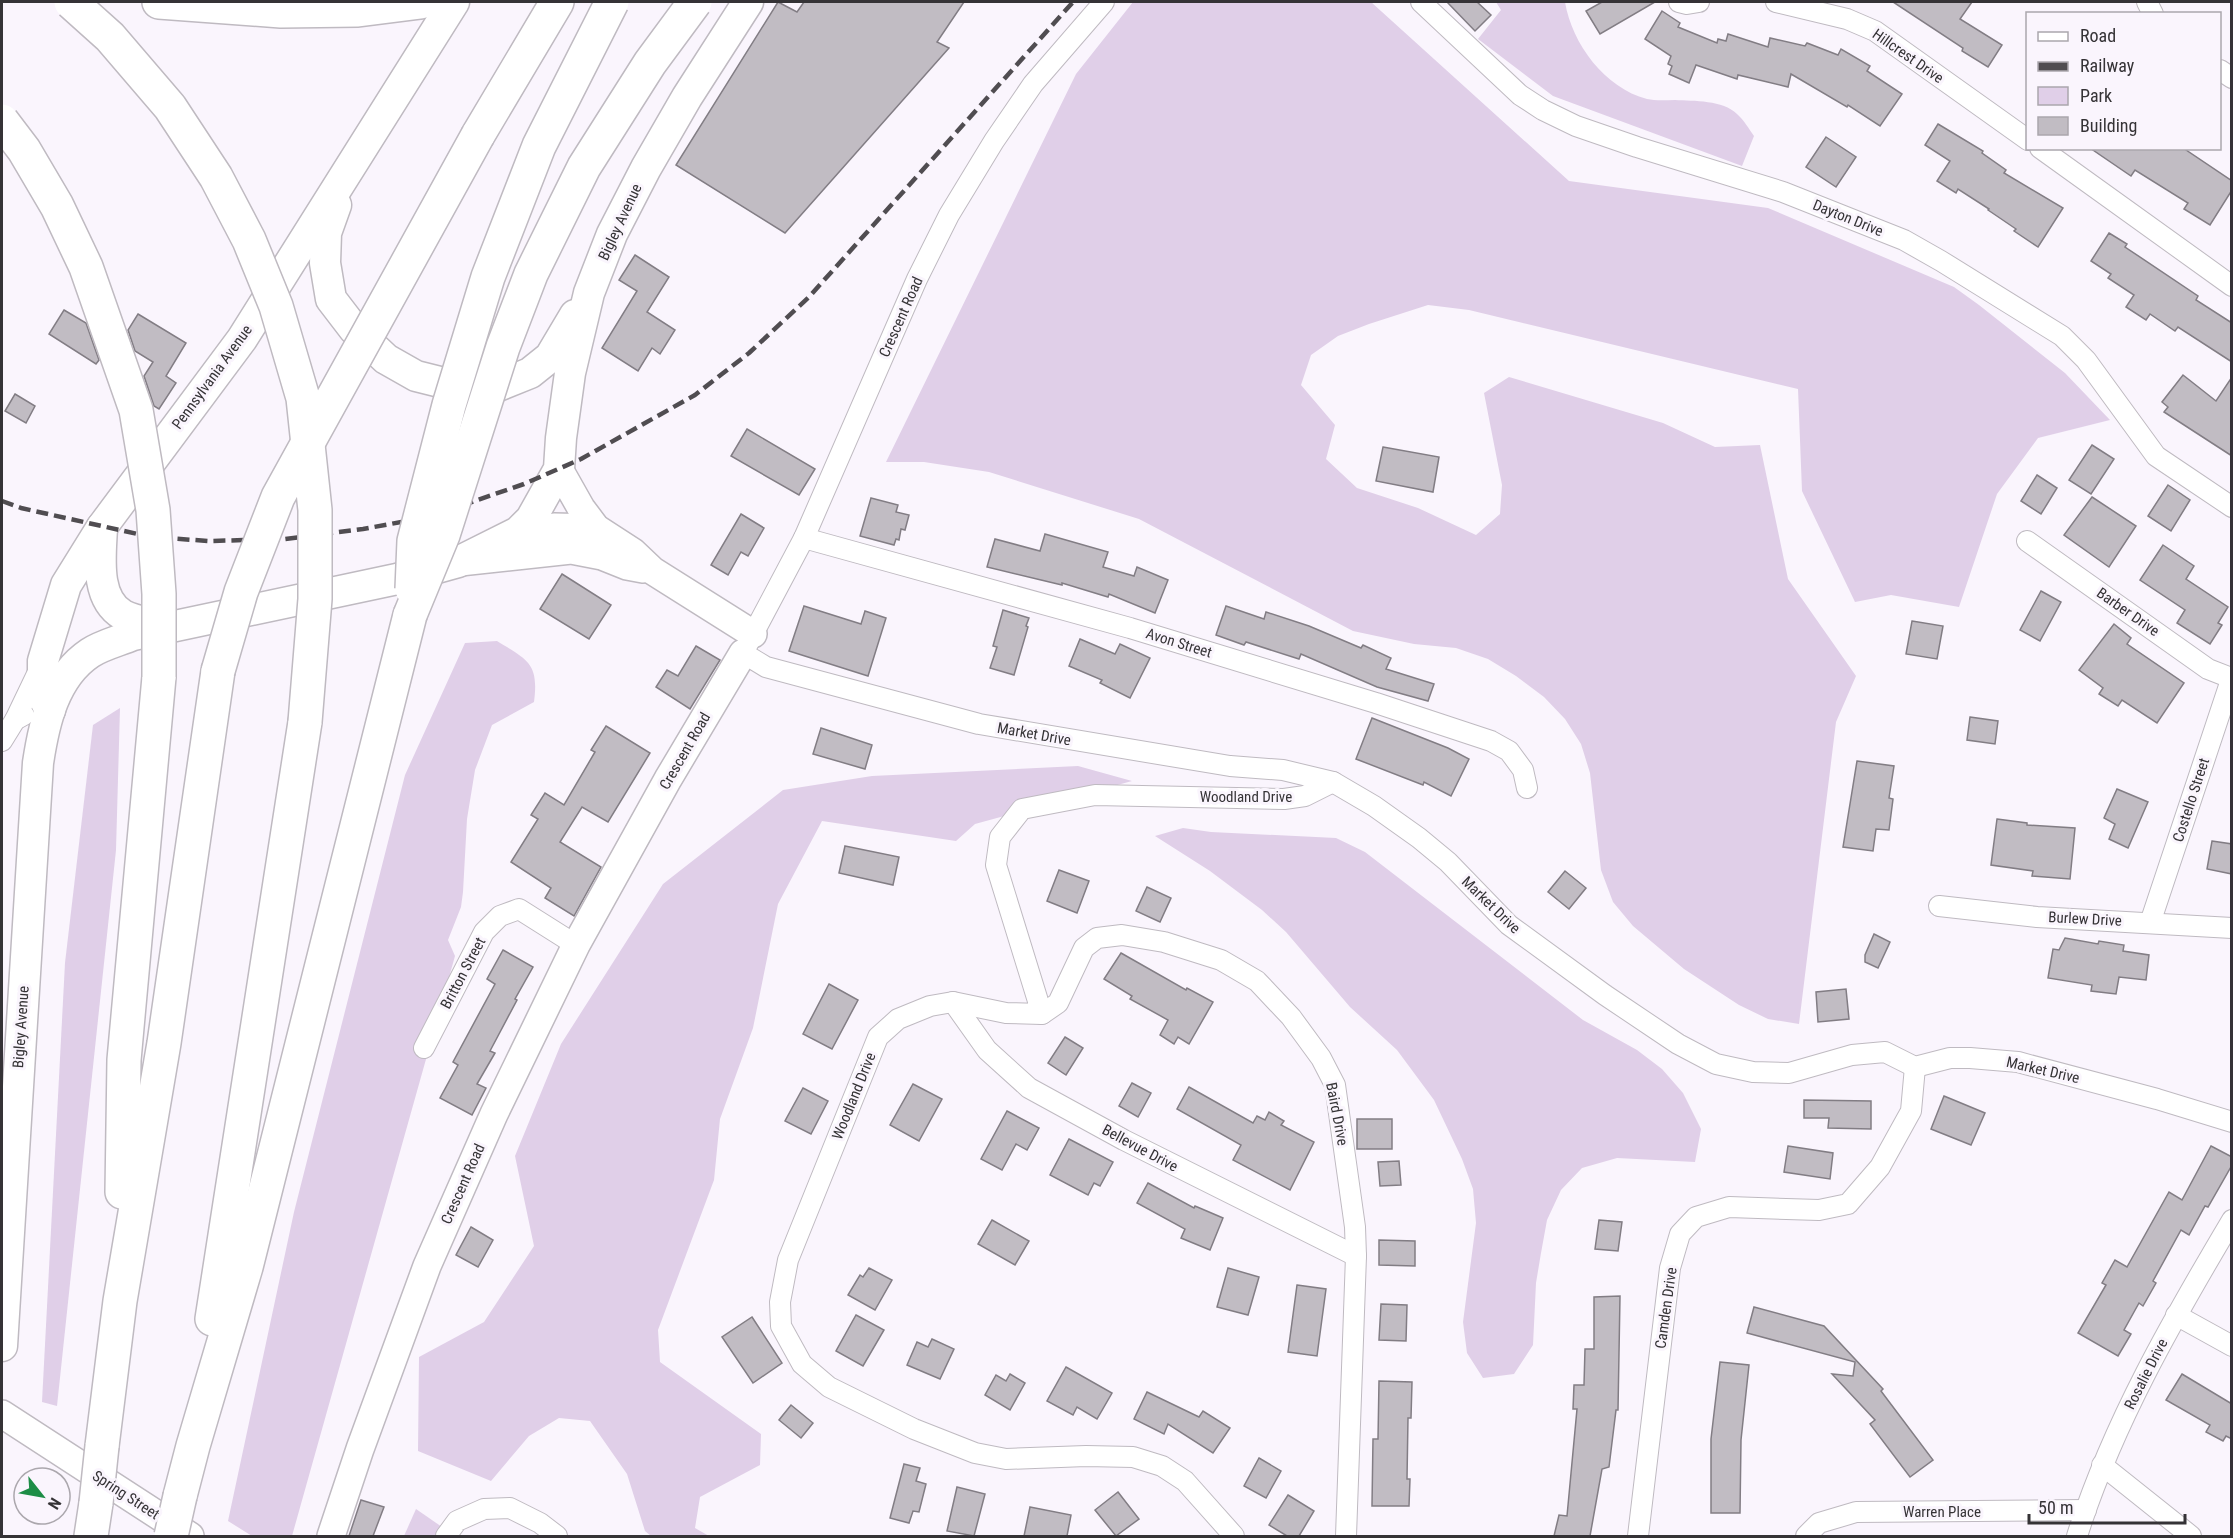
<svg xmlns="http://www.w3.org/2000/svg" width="2233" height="1538" font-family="'Roboto Condensed',sans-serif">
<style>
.green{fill:#e0cfe8}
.building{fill:#c1bcc3;stroke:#827d84;stroke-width:1.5}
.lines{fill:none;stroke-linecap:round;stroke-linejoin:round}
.street-casing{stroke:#bfbac1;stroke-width:22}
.secondary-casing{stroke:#bfbac1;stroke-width:30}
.primary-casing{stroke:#bfbac1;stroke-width:33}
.highway-casing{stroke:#bfbac1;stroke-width:36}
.street{stroke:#fff;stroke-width:20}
.secondary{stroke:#fff;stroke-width:27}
.primary{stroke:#fff;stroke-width:30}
.highway{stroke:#fff;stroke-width:33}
.rail{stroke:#504d51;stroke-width:4.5;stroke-dasharray:12 6;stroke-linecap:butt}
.highway-bridge-casing{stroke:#bfbac1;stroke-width:36;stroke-linecap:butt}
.highway-bridge{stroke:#fff;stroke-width:33}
.labels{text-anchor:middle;stroke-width:6;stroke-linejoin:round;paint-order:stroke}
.street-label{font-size:15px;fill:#353336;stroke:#faf5fd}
</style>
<rect width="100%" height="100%" fill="#faf5fd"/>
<g class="green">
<path d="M1133,2H1371L1569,181L1768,208L1954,287L1979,305L2065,373L2110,420L2038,438L1997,494L1959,607L1891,595L1855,602L1802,491L1798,389L1469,310L1428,305L1369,324L1338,336L1311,355L1301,385L1335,425L1326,459L1357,488L1418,508L1476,535L1500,514L1502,485L1484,393L1509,377L1663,423L1715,447L1760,445L1788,579L1856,676L1836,722L1799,1024L1768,1019L1739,1005L1684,969L1633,926L1613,902L1601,870L1590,773L1581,744L1565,719L1544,697L1516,676L1488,659L1456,648L1414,644L1353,631L1139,519L989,472L924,462H886L1076,74Z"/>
<path d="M1496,2H1565C1572,44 1605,88 1647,99C1656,101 1666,100 1675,100C1694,101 1723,100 1737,114C1744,120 1749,129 1754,136L1742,166L1553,96L1478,39L1501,10Z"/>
<path d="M497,641C528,660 539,663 534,702L492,725L475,770L467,819L463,892L461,907L448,940L455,956L292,1536H252L228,1521L294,1212L405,775L465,643Z"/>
<path d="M120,708L116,850L57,1406L42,1402L65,963L93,725Z"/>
<path d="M1078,766L1132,781L975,824L956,841L822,821L778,904L753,1028L720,1119L714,1180L658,1330L660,1362L761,1434L760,1465L700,1497L695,1528L709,1536H651L645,1531L627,1474L590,1421L559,1418L529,1436L491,1481L418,1451L419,1357L484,1322L534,1246L515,1156L561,1044L663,884L783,790L872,776Z"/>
<path d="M1183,828L1211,832L1336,838L1365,852L1583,1020L1637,1050L1662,1069L1683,1093L1701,1129L1695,1162L1617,1158L1582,1168L1561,1190L1547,1220L1541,1253L1536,1283L1533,1345L1514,1374L1483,1378L1467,1353L1463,1322L1476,1223L1473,1189L1462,1159L1434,1100L1397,1050L1350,1007L1286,932L1262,910L1210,871L1155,836Z"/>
<path d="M416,1509L455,1536H404Z"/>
</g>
<g class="building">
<path d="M778,2L797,12L804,2H964L937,42L949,48L785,233L676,165Z"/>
<path d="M1447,2H1477L1491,15L1475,31Z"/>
<path d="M1602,2H1655L1600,34L1586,11Z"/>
<path d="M1893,2H1972L1960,19L2002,45L1988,67L1962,51L1963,48Z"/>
<path d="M1662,11L1680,23L1678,27L1717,43L1718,39L1726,41L1728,34L1768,47L1770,38L1805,46L1807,43L1838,55L1841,49L1870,66L1867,71L1902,94L1880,126L1848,105L1847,107L1791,74L1788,87L1738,75L1737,79L1696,65L1689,83L1669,74L1672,66L1668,64L1671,56L1645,39Z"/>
<path d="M1938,124L1983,151L1982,153L2006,170L2004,173L2063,208L2038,247L2014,231L2016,229L1988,210L1989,209L1958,189L1956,193L1937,181L1950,161L1925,145Z"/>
<path d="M1826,137L1856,157L1836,187L1806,167Z"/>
<path d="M2090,148H2183L2232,181V190L2210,225L2184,209L2188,203L2135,170L2131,176Z"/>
<path d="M2109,233L2127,244L2125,247L2198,296L2196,300L2232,323V362L2178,327L2175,331L2150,314L2146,320L2126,307L2134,295L2108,278L2111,274L2091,261Z"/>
<path d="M635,255L669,277L647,312L675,330L660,354L652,348L638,371L602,348L637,291L619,280Z"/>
<path d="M64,310L86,323L99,360L96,364L49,334Z"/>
<path d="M138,314L186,343L166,376L176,383L159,409L154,406L144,376L153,362L135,351L128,330Z"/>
<path d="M2183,375L2216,401L2232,377V456L2164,412L2168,407L2162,402Z"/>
<path d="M15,394L35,406L26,423L5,411Z"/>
<path d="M747,429L815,469L799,495L731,456Z"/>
<path d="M2092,445L2114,459L2091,494L2069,480Z"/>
<path d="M1383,447L1439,457L1433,492L1376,481Z"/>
<path d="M2037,475L2057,488L2041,514L2021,501Z"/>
<path d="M2168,485L2190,500L2171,531L2148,516Z"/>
<path d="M2092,497L2136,526L2109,567L2064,535Z"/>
<path d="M871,498L898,505L896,512L909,515L905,530L901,529L899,540L896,539L894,545L860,536Z"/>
<path d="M741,514L764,528L748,556L741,552L728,575L711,565Z"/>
<path d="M1045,534L1108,552L1103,567L1134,576L1137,567L1168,580L1155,613L1109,594L1108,597L1062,583V585L987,567L995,539L1040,551Z"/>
<path d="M2163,545L2194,566L2186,579L2228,607L2218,623L2222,625L2210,644L2177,623L2185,610L2140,580Z"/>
<path d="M562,574L611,605L589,639L540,609Z"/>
<path d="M2041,591L2061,602L2040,641L2020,630Z"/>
<path d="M804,606L861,624L865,611L886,618L868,676L789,651Z"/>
<path d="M1226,606L1264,619L1266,612L1309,626L1361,648L1363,645L1391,658L1386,669L1434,684L1428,701L1377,687L1301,654L1299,659L1246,642L1244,645L1216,635Z"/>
<path d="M1003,610L1029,618L1026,626L1028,627L1014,675L990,668L997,647L993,646Z"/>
<path d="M1912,621L1943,626L1937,659L1906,654Z"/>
<path d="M2114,624L2131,638L2127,644L2184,683L2157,723L2122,700L2118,706L2099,694L2103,688L2079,670Z"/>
<path d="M1080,639L1115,654L1120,644L1150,658L1130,698L1100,683L1102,680L1069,666Z"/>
<path d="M696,646L720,660L690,709L656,687L667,670L678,676Z"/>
<path d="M1970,717L1998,721L1995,744L1967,740Z"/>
<path d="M1372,718L1448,748L1469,759L1451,796L1424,782L1423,785L1356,759Z"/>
<path d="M606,726L650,753L608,822L582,807L560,842L601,867L574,916L545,898L551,888L511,862L538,819L531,815L545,793L564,805L595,752L591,750Z"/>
<path d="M821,728L872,745L865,769L813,754Z"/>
<path d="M1857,761L1894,766L1889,798L1893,799L1889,830L1876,829L1873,851L1843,847Z"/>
<path d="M2117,789L2148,802L2128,848L2109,839L2115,824L2104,818Z"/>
<path d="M1997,819L2027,823V825L2075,828L2070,879L2032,876L2033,871L1991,865Z"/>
<path d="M2212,841L2232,844V874L2207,869Z"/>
<path d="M845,846L899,857L893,885L839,873Z"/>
<path d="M1059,870L1089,881L1077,913L1047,901Z"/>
<path d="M1565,871L1586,888L1569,909L1548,892Z"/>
<path d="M1147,887L1171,898L1160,922L1136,911Z"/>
<path d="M1874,934L1890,942L1878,968L1865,962V955Z"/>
<path d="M2065,938L2098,944L2099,941L2124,945L2123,951L2149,955L2146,980L2119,977L2116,994L2091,991L2092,985L2048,978L2053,949L2059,950Z"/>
<path d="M503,950L533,967L515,999L517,1000L490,1051L495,1053L477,1084L486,1088L472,1115L440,1098L458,1065L453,1062L495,984L487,979Z"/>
<path d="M1121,953L1186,990L1187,988L1213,1002L1189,1044L1178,1037L1174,1044L1160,1035L1168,1020L1130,999L1132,996L1104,979Z"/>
<path d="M829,984L858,1000L832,1049L803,1034Z"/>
<path d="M1846,989L1849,1019L1818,1022L1816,992Z"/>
<path d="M1065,1037L1083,1048L1066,1075L1048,1063Z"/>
<path d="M1132,1083L1151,1093L1138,1117L1119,1106Z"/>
<path d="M913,1084L942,1099L919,1141L890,1125Z"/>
<path d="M1189,1087L1253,1123L1257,1116L1265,1120L1269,1112L1284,1121L1281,1125L1314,1142L1290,1190L1233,1160L1241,1145L1177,1109Z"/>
<path d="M803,1088L828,1101L811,1134L785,1121Z"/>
<path d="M1944,1096L1985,1113L1971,1145L1931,1129Z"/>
<path d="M1804,1100L1871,1101V1129L1828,1128L1829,1118H1804Z"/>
<path d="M1007,1111L1039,1128L1027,1150L1016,1144L1002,1170L981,1159Z"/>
<rect x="1357" y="1119" width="35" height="30"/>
<path d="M1069,1139L1113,1162L1100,1186L1094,1183L1088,1195L1050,1175Z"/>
<path d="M1788,1146L1833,1153L1830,1179L1784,1172Z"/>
<path d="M2211,1146L2232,1157V1165L2208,1207L2205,1206L2189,1235L2181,1230L2153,1281L2156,1283L2143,1306L2139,1303L2124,1330L2131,1334L2118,1356L2078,1333L2106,1285L2102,1283L2115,1260L2127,1267L2169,1192L2182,1200Z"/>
<path d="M1399,1161L1401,1185L1380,1186L1378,1162Z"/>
<path d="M1148,1183L1194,1208L1195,1206L1223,1218L1210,1250L1181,1238L1185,1229L1137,1203Z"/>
<path d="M992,1220L1029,1241L1015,1265L978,1244Z"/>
<path d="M1599,1220L1622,1222L1618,1251L1595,1249Z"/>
<path d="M471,1227L493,1240L478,1267L456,1255Z"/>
<path d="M1379,1240L1415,1241V1266L1379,1265Z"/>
<path d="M869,1268L892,1280L875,1310L848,1295L860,1275L863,1277Z"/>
<path d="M1228,1268L1259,1277L1248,1315L1217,1307Z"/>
<path d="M1297,1285L1326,1289L1317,1356L1288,1352Z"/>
<path d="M1620,1296L1618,1410H1616L1609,1467L1602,1469L1590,1536H1554L1559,1515L1567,1516L1577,1409H1573L1574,1385H1584L1585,1349H1594V1297Z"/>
<path d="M1381,1304L1407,1305L1406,1341L1379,1340Z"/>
<path d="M1754,1307L1824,1326L1883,1389L1881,1391L1933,1460L1910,1477L1870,1424L1875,1420L1832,1374L1853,1376L1855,1362L1747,1333Z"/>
<path d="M856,1315L884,1330L863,1366L836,1351Z"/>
<path d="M752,1317L782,1363L753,1383L722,1337Z"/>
<path d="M932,1339L954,1349L940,1379L907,1365L917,1342L928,1347Z"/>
<path d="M1720,1362L1749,1365L1741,1440L1740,1513H1711V1439Z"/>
<path d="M1066,1367L1112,1393L1097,1419L1077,1407L1073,1415L1047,1401Z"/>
<path d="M1010,1374L1025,1383L1010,1410L985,1395L996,1375L1006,1381Z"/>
<path d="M2182,1374L2232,1404V1439L2226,1436L2223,1441L2206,1432L2210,1425L2166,1400Z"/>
<path d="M1379,1381L1412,1382L1411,1418H1408L1407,1479H1410L1409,1506H1372L1373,1439H1378Z"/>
<path d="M1147,1392L1199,1417L1203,1411L1230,1428L1213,1453L1168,1424L1164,1434L1134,1419Z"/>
<path d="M791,1405L813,1423L801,1438L779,1420Z"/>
<path d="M1259,1458L1281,1471L1266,1498L1244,1486Z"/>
<path d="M904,1464L920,1468L916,1481L926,1484L919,1512L913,1511L909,1523L890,1518Z"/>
<path d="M957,1487L985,1494L974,1536L947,1531Z"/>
<path d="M1118,1492L1139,1519L1116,1536L1095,1510Z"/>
<path d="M1288,1495L1314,1511L1299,1536H1287L1269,1525Z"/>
<path d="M361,1500L384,1507L373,1536H349Z"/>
<path d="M1030,1507L1071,1515L1067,1536H1024Z"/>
</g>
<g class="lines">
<defs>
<g id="street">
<path d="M1104,2L1033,84L994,141L949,215L917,279L804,538L743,653L766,667L979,724L1230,766L1283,770L1333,782L1374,806L1419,838L1448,862L1509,925L1605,995L1678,1044L1716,1064L1753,1072L1789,1073L1852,1055L1885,1052L1915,1067L1950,1058H1970L2018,1062L2157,1099L2232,1122"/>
<path d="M1421,2L1520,95L1543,110L1576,126L1637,147L1783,192L1904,240L1941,261L2062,336L2086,360L2156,456L2232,507"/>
<path d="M1679,2L1687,4L1699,2"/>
<path d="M1776,2L1847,19L1875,31L2028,140"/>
<path d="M2147,2L2153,14"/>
<path d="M2220,70L2232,78"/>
<path d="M2040,148L2232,286"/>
<path d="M804,538L1130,628L1376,703L1491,741L1509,751L1523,770L1527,788"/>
<path d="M2027,541L2208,669L2231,678"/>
<path d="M15,720L38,672"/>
<path d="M2,741L15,720L24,715"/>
<path d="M1939,906L2037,917L2232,928"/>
<path d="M2150,923L2232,677"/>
<path d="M953,1002L987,1050L1029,1088L1124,1140L1356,1256"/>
<path d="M1042,1014L1058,1003L1084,948L1097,938L1122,935L1164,942L1221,960L1257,981L1291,1017L1321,1058L1335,1085L1355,1227L1356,1256L1346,1536"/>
<path d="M424,1048L484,932L500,916L519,909L576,945"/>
<path d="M2176,1315L2232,1346"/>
<path d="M2102,1465L2191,1536"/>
<path d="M446,1536L457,1521L484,1509L510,1508L540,1523L557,1536"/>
<path d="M1234,1536L1185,1481L1162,1466L1133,1457L1086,1456L1006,1459L975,1453L914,1429L829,1387L802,1364L781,1326L780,1302L788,1260L878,1037L898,1019L930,1006L953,1002L1006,1013L1042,1014L996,865L1000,837L1022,809L1095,795L1284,799L1305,796L1333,782"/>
<path d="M1638,1536L1670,1268L1680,1234L1696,1217L1729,1207L1819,1210L1848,1204L1880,1167L1911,1111L1915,1067"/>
<path d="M1806,1536L1819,1523L1856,1512L2086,1510"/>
<path d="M2077,1536C2113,1423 2172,1321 2232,1220"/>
</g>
<g id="secondary">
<path d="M559,469L581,508L596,528L633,552L653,571L753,634"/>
<path d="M518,532L554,527L596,528"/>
<path d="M460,562L571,550L602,556L627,566L643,569"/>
<path d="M2,1414L190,1536"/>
<path d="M331,1536L360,1449L427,1266L494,1114L576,945L668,779L743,653"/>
</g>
<g id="primary">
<path d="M336,205L326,233L325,263L331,299L354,329L386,359L416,376L452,385L493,388L530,373L550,357L575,315"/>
<path d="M102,527C101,554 94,598 123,615C134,621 151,623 164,627"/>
<path d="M50,710L43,696V661L66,585L102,527L242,339L454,2"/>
<path d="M2,1346L38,763C44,723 54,677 90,653C102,645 119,641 133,635L397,579L458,562L518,532L531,519L559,469L561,438L570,373L589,293L612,234L646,168L687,97L748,2"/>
</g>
<g id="highway">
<path d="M159,2L281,11L358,10L421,2"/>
<path d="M478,135L557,2"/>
<path d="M122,1192L124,1060L159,677"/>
<path d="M212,1319L305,722"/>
<path d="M102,1446L120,1301L164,1043L218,671"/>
<path d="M180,1496L193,1446L246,1267L410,615"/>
<path d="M91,1536L96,1503"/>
</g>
</defs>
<use href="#street" class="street-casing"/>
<use href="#secondary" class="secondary-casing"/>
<use href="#primary" class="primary-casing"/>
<use href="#highway" class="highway-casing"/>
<use href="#street" class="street"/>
<use href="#secondary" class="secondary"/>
<use href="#primary" class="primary"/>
<use href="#highway" class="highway"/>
<path class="rail" d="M2,501L21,508L151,537L209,541L285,539L363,529L428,517L524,484L581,459L695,395L749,353L809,297L1073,2"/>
<defs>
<g id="highway-bridge">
<path d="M71,2L110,37L170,107L216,177L249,240L276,306L303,398L315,510V599L305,722"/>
<path d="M2,121L24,150L57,206L86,267L136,410L153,510L159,594V677"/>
<path d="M412,589L414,541L449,405L488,277L539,146L612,2"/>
<path d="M410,615L443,535L503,347L531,274L584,167L650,63L695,2"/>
<path d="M218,671L241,592L278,497L478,135"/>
<path d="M96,1503L102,1446"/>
<path d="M171,1536L180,1496"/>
</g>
</defs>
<use href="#highway-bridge" class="highway-bridge-casing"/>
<use href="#highway-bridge" class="highway-bridge"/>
</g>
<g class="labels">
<g class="street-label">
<text transform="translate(1908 56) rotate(35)" y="5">Hillcrest Drive</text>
<text transform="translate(1848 218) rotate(22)" y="5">Dayton Drive</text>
<text transform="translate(620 222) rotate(-65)" y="5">Bigley Avenue</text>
<text transform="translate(901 317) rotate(-66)" y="5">Crescent Road</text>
<text transform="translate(212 377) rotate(-54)" y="5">Pennsylvania Avenue</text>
<text transform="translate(2128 612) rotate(35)" y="5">Barber Drive</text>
<text transform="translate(1179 643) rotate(17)" y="5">Avon Street</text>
<text transform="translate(1034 734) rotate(10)" y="5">Market Drive</text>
<text transform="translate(685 751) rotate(-60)" y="5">Crescent Road</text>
<text x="1246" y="802">Woodland Drive</text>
<text transform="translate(2191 800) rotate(-72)" y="5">Costello Street</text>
<text transform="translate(1491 905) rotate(44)" y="5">Market Drive</text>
<text transform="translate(2085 919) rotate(3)" y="5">Burlew Drive</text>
<text transform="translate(463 973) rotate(-62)" y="5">Britton Street</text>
<text transform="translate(21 1027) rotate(-86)" y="5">Bigley Avenue</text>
<text transform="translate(2043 1070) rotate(13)" y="5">Market Drive</text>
<text transform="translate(854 1096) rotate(-68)" y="5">Woodland Drive</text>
<text transform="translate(1337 1114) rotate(79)" y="5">Baird Drive</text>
<text transform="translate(1140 1148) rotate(28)" y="5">Bellevue Drive</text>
<text transform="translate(463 1184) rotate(-66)" y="5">Crescent Road</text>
<text transform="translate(1666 1308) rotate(-82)" y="5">Camden Drive</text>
<text transform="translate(2146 1374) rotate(-63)" y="5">Rosalie Drive</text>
<text transform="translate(126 1495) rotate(33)" y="5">Spring Street</text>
<text x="1942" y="1517">Warren Place</text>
</g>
</g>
<rect width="2233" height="1538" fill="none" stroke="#353336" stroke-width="6"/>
<rect x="2026" y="12" width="195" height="138" fill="#faf5fd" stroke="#aba7ad" stroke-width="1.5"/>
<rect x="2038" y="32" width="30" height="9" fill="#ffffff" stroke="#aba7ad" stroke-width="1.5"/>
<text x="2080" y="42" font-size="18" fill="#353336">Road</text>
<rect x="2038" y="62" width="30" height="9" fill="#504d51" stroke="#aba7ad" stroke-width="1.5"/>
<text x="2080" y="72" font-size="18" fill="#353336">Railway</text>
<rect x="2038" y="87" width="30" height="18" fill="#e0cfe8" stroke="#aba7ad" stroke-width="1.5"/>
<text x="2080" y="102" font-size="18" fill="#353336">Park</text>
<rect x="2038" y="117" width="30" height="18" fill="#c1bcc3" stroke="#aba7ad" stroke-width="1.5"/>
<text x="2080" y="132" font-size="18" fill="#353336">Building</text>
<g transform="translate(42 1496) rotate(121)"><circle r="28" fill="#faf5fd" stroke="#aba7ad" stroke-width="1.5"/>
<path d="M0-4.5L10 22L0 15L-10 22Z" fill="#1d8d46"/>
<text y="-9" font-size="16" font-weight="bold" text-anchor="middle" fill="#353336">N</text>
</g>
<path d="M2029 1514v9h156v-9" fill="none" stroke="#353336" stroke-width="3"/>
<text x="2038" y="1514" font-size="18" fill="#353336" stroke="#faf5fd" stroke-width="4.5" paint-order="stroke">50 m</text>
</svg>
